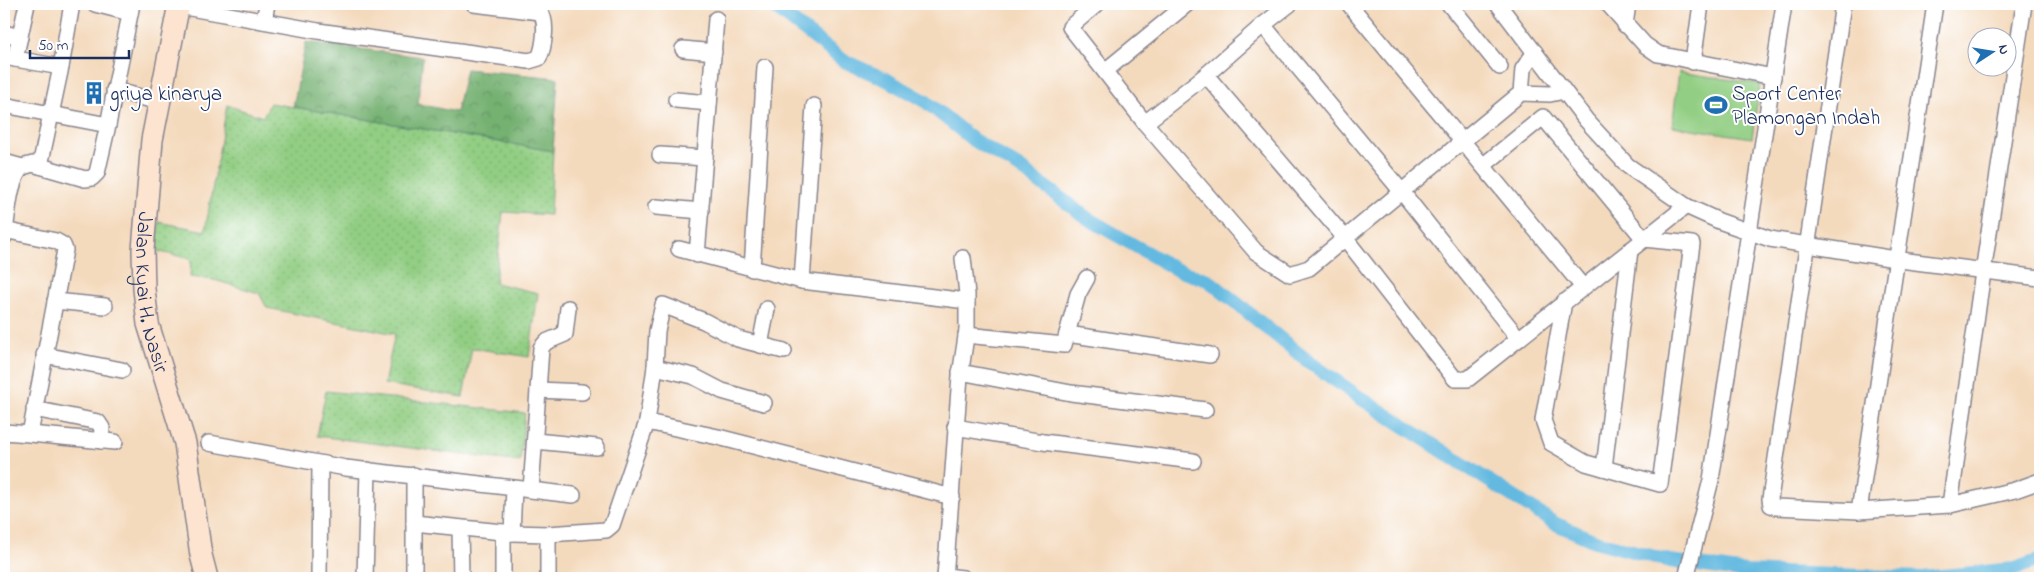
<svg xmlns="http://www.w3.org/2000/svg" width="2044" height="582" font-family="'Indie Flower',sans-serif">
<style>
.grass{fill:url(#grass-dots);stroke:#567e70}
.forest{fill:url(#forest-crowns);stroke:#487068}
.garden{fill:#92ce83;stroke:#567e70}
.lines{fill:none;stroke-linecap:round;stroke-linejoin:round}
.canal{stroke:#64b9e0;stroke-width:14}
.minor-casing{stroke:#88848e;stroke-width:18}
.secondary-casing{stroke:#88848e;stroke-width:24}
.minor{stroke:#fff;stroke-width:15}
.secondary{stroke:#fde4d1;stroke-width:21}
.labels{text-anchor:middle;stroke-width:4;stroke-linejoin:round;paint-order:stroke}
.poi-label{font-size:21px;fill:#1b2f5e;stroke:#fff;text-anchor:start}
.street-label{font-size:21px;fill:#1b2f5e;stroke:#fff}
</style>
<defs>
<pattern id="grass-dots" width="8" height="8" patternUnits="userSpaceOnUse" patternTransform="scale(1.25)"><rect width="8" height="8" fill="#92ce83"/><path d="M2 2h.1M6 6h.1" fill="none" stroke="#7db174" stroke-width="1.8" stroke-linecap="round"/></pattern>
<pattern id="forest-crowns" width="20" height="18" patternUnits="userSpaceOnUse" patternTransform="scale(1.25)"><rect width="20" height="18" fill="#75b171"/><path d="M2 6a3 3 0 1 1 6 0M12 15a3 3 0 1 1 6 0" fill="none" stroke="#5f9060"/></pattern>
</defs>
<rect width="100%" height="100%" fill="#fff"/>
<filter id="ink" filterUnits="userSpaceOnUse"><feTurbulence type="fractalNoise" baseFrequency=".02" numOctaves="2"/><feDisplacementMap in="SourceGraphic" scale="10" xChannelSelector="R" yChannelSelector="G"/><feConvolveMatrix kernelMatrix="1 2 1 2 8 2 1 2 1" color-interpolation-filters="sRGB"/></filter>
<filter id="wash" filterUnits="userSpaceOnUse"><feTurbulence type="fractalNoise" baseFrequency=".0096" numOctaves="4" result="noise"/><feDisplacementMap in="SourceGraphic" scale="20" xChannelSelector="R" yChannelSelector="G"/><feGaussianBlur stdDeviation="1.12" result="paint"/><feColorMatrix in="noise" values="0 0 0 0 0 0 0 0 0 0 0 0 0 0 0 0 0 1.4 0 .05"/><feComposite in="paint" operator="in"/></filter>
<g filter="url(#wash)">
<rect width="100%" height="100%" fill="#f4dabd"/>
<g class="grass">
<path d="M270,103L553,151L550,215L503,212L495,283L538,293L529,357L472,348L463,397L384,384L395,334L267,308L259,293L214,280L190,277L191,259L156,251L159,222L205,231L227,105L263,117Z"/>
<path d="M326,391L525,413L520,462L317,436Z"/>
</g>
<path class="forest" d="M306,42L423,57L418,104L456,112L466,69L558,78L553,151L293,107Z"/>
<path class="garden" d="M1679,72L1760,84L1752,138L1672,126Z"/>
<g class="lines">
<path class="canal" d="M774,4L778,10L844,61L887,80L925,101L972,139L1020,168L1087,218L1177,270L1208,280L1309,362L1359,397L1554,523L1595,541L1670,561L1746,572L1922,578L2014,569L2040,560"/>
</g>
</g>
<g filter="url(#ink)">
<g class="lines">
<defs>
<g id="minor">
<path d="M95,4L130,13"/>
<path d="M1097,4L1070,27L1145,123L1256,252L1290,274L1309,268L1521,93L1523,69L1535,52"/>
<path d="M1290,4L1263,25L1402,192L1519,339"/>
<path d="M1349,4L1583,287"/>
<path d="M1449,4L1500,67"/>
<path d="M1498,4L1586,120L1628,166L1686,206L1719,221L1770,239L1908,261L2040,278"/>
<path d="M1608,4L1645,45L1658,54L1773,77"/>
<path d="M1843,4L1770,499L1771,505L1776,507L1859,511L1950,505L2015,490L2040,481"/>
<path d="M179,6L318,31L529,61L539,58C544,48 548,20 540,12L474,4"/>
<path d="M264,21L267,4"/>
<path d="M1263,25L1206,75L1345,238L1455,379H1468L1686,206"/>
<path d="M1625,25L1628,4"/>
<path d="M4,33L20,37"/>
<path d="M683,49L714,52"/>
<path d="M4,57L61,67L40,166"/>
<path d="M15,59L27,4"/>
<path d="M1693,62L1701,4"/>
<path d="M61,67L72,4"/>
<path d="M1105,71L1187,4"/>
<path d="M114,90L159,102"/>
<path d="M1521,93L1550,94L1564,91"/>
<path d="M676,100L709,103"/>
<path d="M4,105L108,125"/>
<path d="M1145,123L1206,75"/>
<path d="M660,155L705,158"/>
<path d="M4,162L22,167"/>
<path d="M1484,165L1543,117L1644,239L1692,244L1660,484L1586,463L1551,443L1543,420L1564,302"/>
<path d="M656,207L701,211"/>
<path d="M4,230L56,241L63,245L65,250L30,434L4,432"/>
<path d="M4,237C8,217 8,183 22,167L33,164L85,179L92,178L97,173L108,125L132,4"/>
<path d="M679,249L802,281L967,301"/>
<path d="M697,255L716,19"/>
<path d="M752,269L765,67"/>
<path d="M802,281L814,106"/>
<path d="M55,301L105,306"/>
<path d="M1067,334L1078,294L1087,278"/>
<path d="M966,335L1064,345L1067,334L1210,355"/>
<path d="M760,345L767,309"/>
<path d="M44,355L122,370"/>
<path d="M655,367L693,376L722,391L764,403"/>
<path d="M960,372L1071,393L1205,410"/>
<path d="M538,390L582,392"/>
<path d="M34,409L98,422L102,428L101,441"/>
<path d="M647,422L655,367L657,331L663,305L704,321L738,339L784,351"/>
<path d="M955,427L1043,442L1193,461"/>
<path d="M30,434L115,442"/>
<path d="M535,441L597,447"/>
<path d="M209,443L346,468L531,490L541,348L546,342L565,334L568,308"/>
<path d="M1604,468L1630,250"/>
<path d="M531,490L573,495"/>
<path d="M1950,505L1983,272L2024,4"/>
<path d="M1859,511L1935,4"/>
<path d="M414,523L512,533L548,534L606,530L612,525L647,422L718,437L952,497"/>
<path d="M460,528L461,578"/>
<path d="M512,533L514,489"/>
<path d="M548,534V578"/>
<path d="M945,576L963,578"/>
<path d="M319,578L320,464"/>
<path d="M365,578L368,470"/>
<path d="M414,578V475"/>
<path d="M503,578V532"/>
<path d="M945,578L960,376L967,330V294L963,258"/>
<path d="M1686,578L1711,480L1784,4"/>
</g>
<g id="secondary">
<path id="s1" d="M179,4L152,140L143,250L144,289L148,324L185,443L201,555L207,578"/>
</g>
</defs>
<use href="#minor" class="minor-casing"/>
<use href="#secondary" class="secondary-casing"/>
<use href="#minor" class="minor"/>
<use href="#secondary" class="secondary"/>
</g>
</g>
<defs>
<symbol id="building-bare" viewBox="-9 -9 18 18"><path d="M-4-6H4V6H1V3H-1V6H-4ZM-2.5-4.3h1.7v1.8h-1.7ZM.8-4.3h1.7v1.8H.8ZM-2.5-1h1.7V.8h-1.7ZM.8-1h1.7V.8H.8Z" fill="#1f6fb2" stroke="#fff" stroke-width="2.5" paint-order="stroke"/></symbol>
<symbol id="stadium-bare" viewBox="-9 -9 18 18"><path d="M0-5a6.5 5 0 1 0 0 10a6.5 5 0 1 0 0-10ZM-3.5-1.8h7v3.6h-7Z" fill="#1f6fb2" stroke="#fff" stroke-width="2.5" paint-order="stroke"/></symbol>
</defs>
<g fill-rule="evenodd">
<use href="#building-bare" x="78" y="77" width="32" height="32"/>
<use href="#stadium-bare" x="1700" y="89" width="32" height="32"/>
</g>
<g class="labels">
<g class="poi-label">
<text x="110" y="100">griya kinarya</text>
<text x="1732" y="100">Sport Center<tspan x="1732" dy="24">Plamongan Indah</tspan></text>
</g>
<g class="street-label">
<text dy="7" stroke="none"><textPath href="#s1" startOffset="292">Jalan Kyai H. Nasir</textPath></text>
</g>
</g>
<rect width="2044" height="582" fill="none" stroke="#fff" stroke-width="20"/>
<g transform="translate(1992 52) rotate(78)"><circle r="24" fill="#ffffff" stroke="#a4acbf"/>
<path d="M0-4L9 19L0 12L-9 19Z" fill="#1f6fb2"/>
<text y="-8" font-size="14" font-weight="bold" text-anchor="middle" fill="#1b2f5e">N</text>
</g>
<path d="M30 50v8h99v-8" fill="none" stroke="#1b2f5e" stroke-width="2.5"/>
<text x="38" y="50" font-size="15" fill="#1b2f5e" stroke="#ffffff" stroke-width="4" paint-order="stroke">50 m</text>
</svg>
